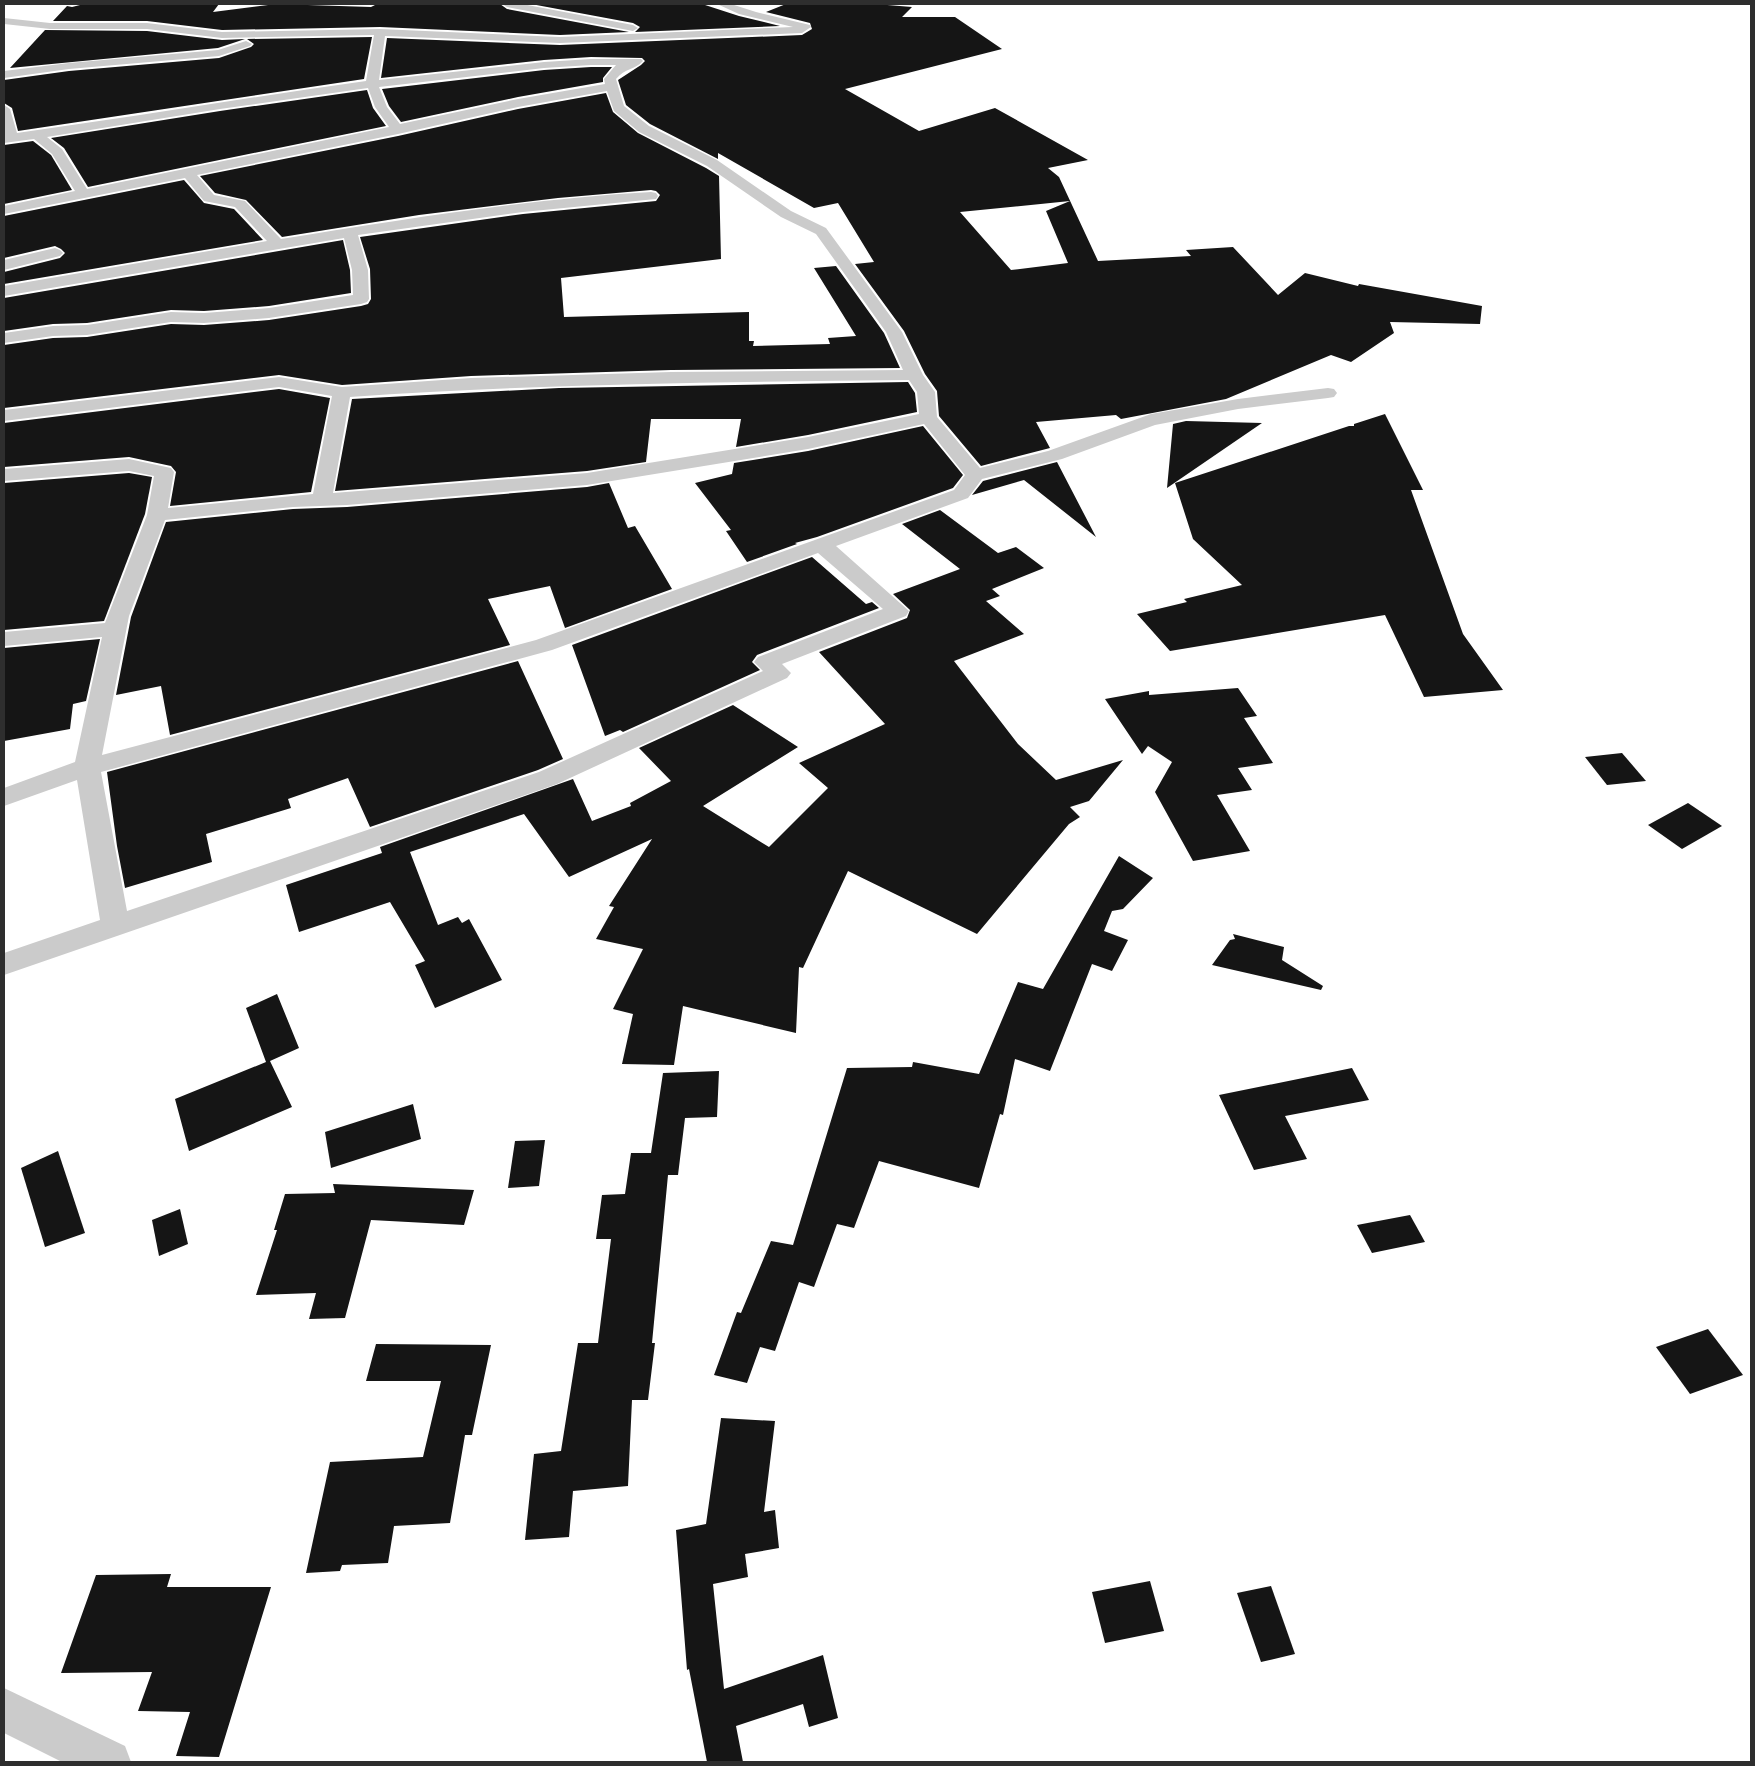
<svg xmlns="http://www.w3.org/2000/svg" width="1755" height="1766" font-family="Figtree,sans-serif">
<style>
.building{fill:#151515;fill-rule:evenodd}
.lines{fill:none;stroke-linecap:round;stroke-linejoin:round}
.minor{fill:#cbcbcb;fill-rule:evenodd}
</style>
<rect width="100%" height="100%" fill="#fff"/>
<g class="building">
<path d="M84,4H219L213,12L276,4L371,7L377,4H500L507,9L629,32L560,35L380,27L222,30L147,21H53L67,6L72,7Z"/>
<path d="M531,4H702L739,16L780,26L635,32L640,27L633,23Z"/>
<path d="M786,4H875L912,7L902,17H955L1002,49L845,89L919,131L995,108L1088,160L1048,168L1059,177L1098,261L1191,256L1186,250L1233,247L1278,295L1305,273L1358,286L1359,284L1482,306L1480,324L1390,322L1394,333L1351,362L1331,355L1226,399L1121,419L1116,415L1036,422L1050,448L981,466L939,416L937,391L925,374L904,331L855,264L874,262L838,203L814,208L718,153V159L650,124L626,105L618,80L641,65L645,61L642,58L591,57L544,60L381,78L387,38L560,45L802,35L812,29L810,23L766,12ZM1070,201L1046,211L1068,263L1011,270L960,212Z"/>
<path d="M45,30L147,31L222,40L245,39L218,48L10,68Z"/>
<path d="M372,37L364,79L18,131L12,108L4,103V80L69,71L219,58L251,47L254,44L247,39Z"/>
<path d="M591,67H612L603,78V82L518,97L401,122L389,106L382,89L544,70Z"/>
<path d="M367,90L373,108L386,126L88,187L64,148L51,138L220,111Z"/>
<path d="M606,93L613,112L638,133L706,168L719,176L721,259L561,278L564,317L749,312V341H754L753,346L830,344L828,338L856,336L814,268L836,266L884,333L900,368L671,370L471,376L342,385L279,375L4,408V345L53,338L87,337L171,324L204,325L269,320L361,306L368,304L371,299L370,269L360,237L523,214L656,201L660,195L656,191L651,190L558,198L419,215L282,237L246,200L215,193L200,176L398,136L518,109Z"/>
<path d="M33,141L51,155L72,190L4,204V145Z"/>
<path d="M184,180L204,203L234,209L263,240L4,284V272L60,258L65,253L61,249L55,246L4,258V216Z"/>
<path d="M343,240L350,270L351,293L269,306L204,311L171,310L87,323L53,324L4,331V298Z"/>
<path d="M908,382L915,393L917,412L808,435L736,447L741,419H651L646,462L587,471L335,491L352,399L559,388Z"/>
<path d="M279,389L330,398L311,492L170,506L176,472L171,466L129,457L4,467V423Z"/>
<path d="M1385,414L1423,490H1411L1463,634L1503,690L1424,697L1385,615L1170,651L1137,614L1187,602L1184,599L1242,585L1193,539L1175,483L1349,426H1354V424Z"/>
<path d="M1186,421L1262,423L1167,488L1173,424Z"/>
<path d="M923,426L963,475L953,488L817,537L795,543L797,544L747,562L726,531L731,530L695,483L732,474L734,463L808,451Z"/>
<path d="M1057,462L1096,537L1024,480L972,495L983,481Z"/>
<path d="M129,473L152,477L145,514L104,621L4,630V483Z"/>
<path d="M609,483L628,528L635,526L672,589L565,628L550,586L488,599L510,645L170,735L161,686L116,695L131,617L166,522L293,509L347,507L587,487Z"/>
<path d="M940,510L998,553L1016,547L1044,568L992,589L1000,596L986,601L1024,634L954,661L1018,744L1056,780L1123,760L1089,801L1070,807L1080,817L1069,824L977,934L848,871L803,968L799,967L796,1033L683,1006L674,1065L622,1064L633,1014L613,1009L643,949L596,939L614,907L609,906L652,839L569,877L524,814L410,852L438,925L458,917L462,923L469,919L502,980L435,1008L415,965L425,961L390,902L299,932L286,885L382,853L380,847L573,779L592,821L631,806L630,803L671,781L639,748L733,705L798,747L703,806L769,847L828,788L799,763L885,724L819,652L907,618L910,610L893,594L960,569L902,524Z"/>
<path d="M812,557L866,604L872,602L879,608L757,655L752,662L760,670L623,732L620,730L605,736L572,645Z"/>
<path d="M100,639L86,701L73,704L70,729L4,741V648Z"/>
<path d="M518,661L563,759L538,770L370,827L348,778L288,799L291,808L206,834L212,862L125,888L117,846L107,772Z"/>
<path d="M1238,688L1257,716L1244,718L1273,763L1238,768L1252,790L1217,795L1250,851L1193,861L1155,792L1172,762L1148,746L1142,754L1105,699L1149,691V695Z"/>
<path d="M1622,753L1646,781L1607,785L1585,757Z"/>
<path d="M1688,803L1722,826L1682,849L1648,825Z"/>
<path d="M1119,856L1153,878L1123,909L1112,911L1104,931L1128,940L1112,971L1092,964L1050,1071L1015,1059L1003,1115L1000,1114L979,1188L879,1161L854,1228L837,1224L814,1287L799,1282L775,1351L760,1347L747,1383L714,1375L737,1312L741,1313L771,1241L793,1245L847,1068L912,1067L913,1062L979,1074L1018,982L1043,989Z"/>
<path d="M1233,934L1284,947L1282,960L1323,986L1321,990L1212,965L1230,940L1235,939Z"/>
<path d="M277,994L299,1048L270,1061L292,1107L189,1151L175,1099L266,1062L246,1008Z"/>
<path d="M1352,1068L1369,1100L1285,1116L1307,1159L1254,1170L1219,1095Z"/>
<path d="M719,1071L717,1117L685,1118L678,1175H668L652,1343H655L648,1400H632L628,1486L573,1491L569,1537L525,1540L534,1454L561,1451L578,1343H598L611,1239H596L602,1195L625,1194L631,1153H651L663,1073Z"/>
<path d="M413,1104L421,1139L331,1168L325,1132Z"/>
<path d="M545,1140L539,1186L508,1188L515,1141Z"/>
<path d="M58,1151L85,1233L45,1247L21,1168Z"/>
<path d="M333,1184L474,1190L464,1225L371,1220L345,1318L309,1319L316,1293L256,1295L277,1230H274L285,1194L335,1193Z"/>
<path d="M180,1209L188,1244L159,1256L152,1220Z"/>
<path d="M1410,1215L1425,1242L1372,1253L1357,1225Z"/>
<path d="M1708,1329L1743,1375L1690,1394L1656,1347Z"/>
<path d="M376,1344L491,1345L472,1435H465L450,1523L394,1526L388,1563L342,1565L340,1571L306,1573L330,1462L423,1457L441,1381H366Z"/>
<path d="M721,1418L775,1421L764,1512L775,1510L779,1548L745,1554L748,1577L713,1584L724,1689L823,1655L838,1718L809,1727L803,1704L736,1726L743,1762H707L689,1669L687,1670L676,1530L706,1524Z"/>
<path d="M171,1574L167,1587H271L219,1757L176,1756L190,1712L138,1711L152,1672L61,1673L96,1575Z"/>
<path d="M1150,1581L1164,1631L1105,1643L1092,1592Z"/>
<path d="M1271,1586L1295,1654L1261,1662L1237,1593Z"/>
</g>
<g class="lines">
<g class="minor">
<path d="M502,4H522L633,25L638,28L633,31L507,7Z"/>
<path d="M717,4H731L756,12L810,25L811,27L802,33L560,43L385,36L379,80L544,62L591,59H641L643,61C635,70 625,68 616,79L624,106L649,126L717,160L791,211L826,228L902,332L923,375L935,392L937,417L980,468L1048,451L1151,414L1238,399L1328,388L1334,389L1337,393L1334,397L1328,398L1238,409L1155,425L1062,459L982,479L968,498L836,546L909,611L906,616L782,664L791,673L787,678L557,784L4,975V953L100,920L77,780L4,806V788L75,762L102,637L4,646V632L105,623L147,515L154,476L129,471L4,481V469L129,459L171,468L174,472L168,508L313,494L332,396L279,387L4,421V410L279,377L342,387L471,378L671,372L903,370L886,332L816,234L781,217L707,166L639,132L614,111L607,91L518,107L398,134L197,175L214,195L245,201L281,239C404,219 527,199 651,192L656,193L658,196L656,199L523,212L358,235L368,270L369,299L367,302L361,304L269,318L204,323L171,322L87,335L53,336L4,343V333L53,326L87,325L171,312L204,313L269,308L353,295L352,270L344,238L4,296V286L267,241L235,207L204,201L185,178L4,214V206L75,191L52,154L34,139L4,143V105L10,109L17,133C134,117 250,97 366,81L374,35L222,38L147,29H50L4,24V18L50,23H147L222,32L380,29L560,37L793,27L739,14ZM591,65H616L604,79L605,84L518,99L400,124L387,107L379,87L544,68ZM368,88L375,107L389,127L87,189L62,149L47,137L220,109ZM909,380L917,392L919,414L808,437L587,473L333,493L350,397C536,384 722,382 909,380ZM924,424L965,475L954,490L536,640L102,755L129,616L165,520L293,507L347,505L587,485L808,449ZM818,553L883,609L758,657L754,662L763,671L539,772L127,911L101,772L552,650Z"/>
<path d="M246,41L252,44L250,46L219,56L69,69L4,78V71L69,63L218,50Z"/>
<path d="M55,248L60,250L63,253L60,256L4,270V260Z"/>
<path d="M4,1688L125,1746L131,1762H62L4,1733Z"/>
</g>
</g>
<rect width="1755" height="1766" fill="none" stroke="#2e2e2e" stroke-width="10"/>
</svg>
